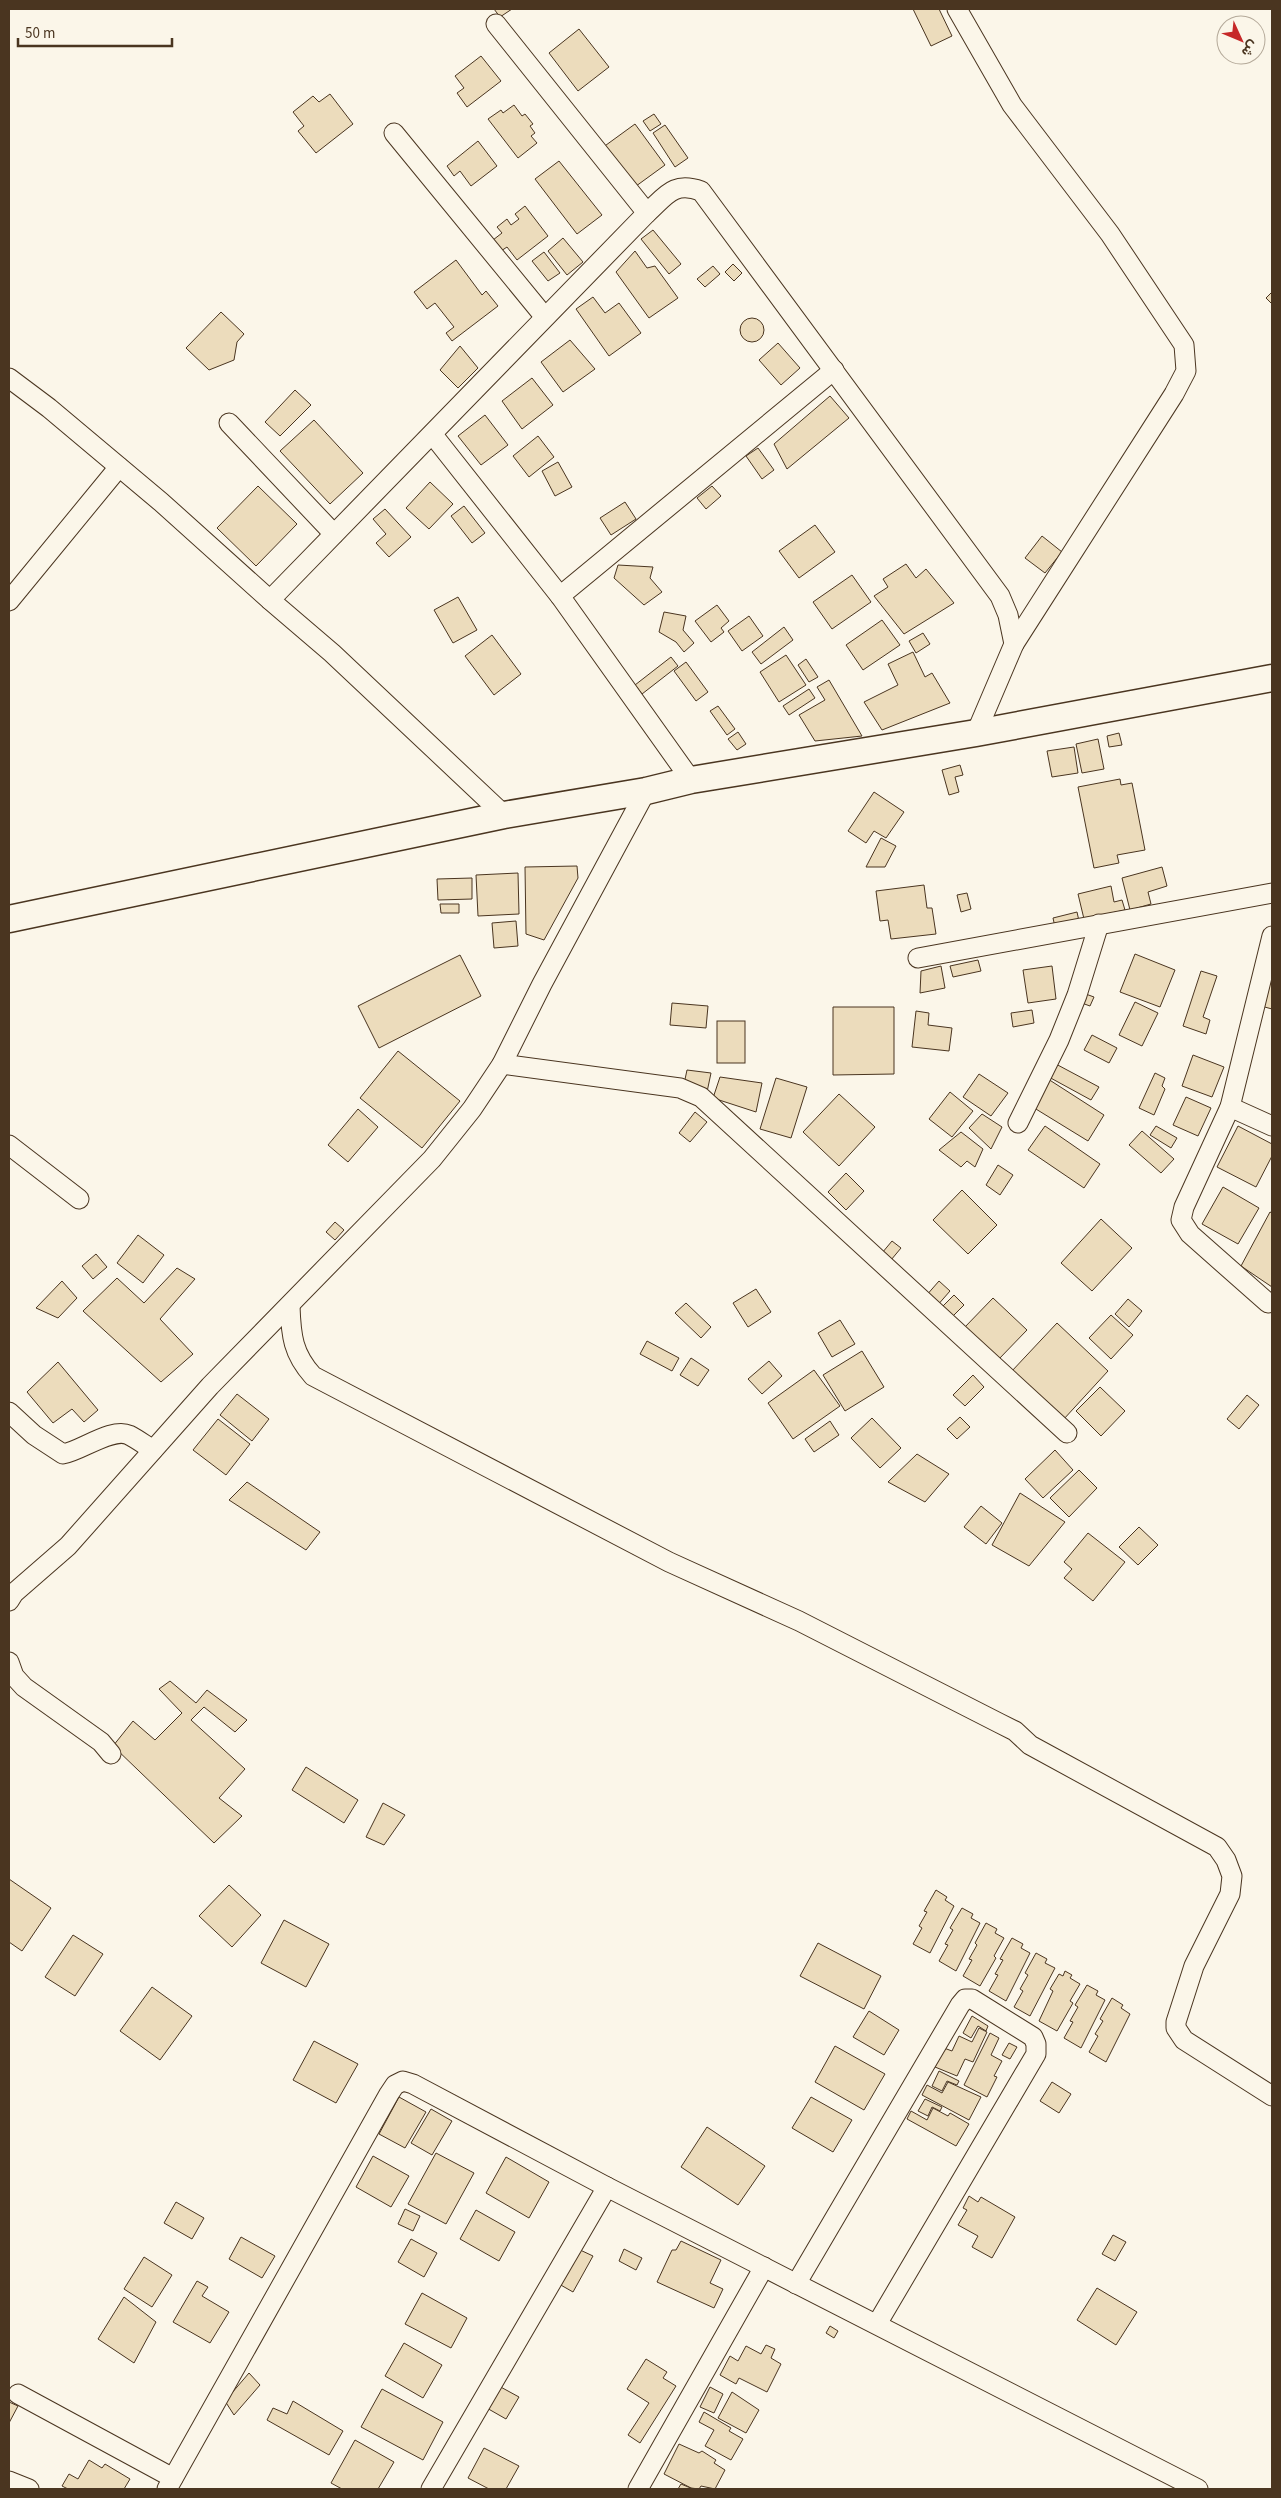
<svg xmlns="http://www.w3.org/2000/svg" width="1281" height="2498" font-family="'Source Sans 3',Vazirmatn,sans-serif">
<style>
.building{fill:#ecdcbc;stroke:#4a3520}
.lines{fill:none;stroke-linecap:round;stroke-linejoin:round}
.street-casing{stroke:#4a3520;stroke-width:21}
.secondary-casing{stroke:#4a3520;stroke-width:29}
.street{stroke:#fbf6e9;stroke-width:19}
.secondary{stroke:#fbf6e9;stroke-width:26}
</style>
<rect width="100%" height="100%" fill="#fbf6e9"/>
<g class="building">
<path d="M494,9H512L500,17Z"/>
<path d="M913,9H939L952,36L931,46Z"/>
<path d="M579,29L609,67L578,91L549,53Z"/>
<path d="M481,56L501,81L467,107L457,93L464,88L455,76Z"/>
<path d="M330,94L353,124L316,153L298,131L304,126L293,112L313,96L319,102Z"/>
<path d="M514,105L522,116L525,114L533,124L530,126L535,133L531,136L537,143L518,158L488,119L501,110L503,113Z"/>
<path d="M654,114L661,124L650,131L643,121Z"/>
<path d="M635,124L665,165L632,189L602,148Z"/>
<path d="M665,125L688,158L675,167L653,133Z"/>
<path d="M478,141L497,166L471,186L460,171L454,176L447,166Z"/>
<path d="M559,161L602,215L577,234L535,179Z"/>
<path d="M525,206L548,236L517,260L507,247L501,251L493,240L502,233L497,227L507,219L511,225L519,219L515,214Z"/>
<path d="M653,230L681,264L669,274L641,239Z"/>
<path d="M563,238L583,262L567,275L548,251Z"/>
<path d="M635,251L647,268L655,266L678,298L649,318L616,272Z"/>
<path d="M544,252L560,273L548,281L532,261Z"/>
<path d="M456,260L482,295L486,291L498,306L452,341L446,333L454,327L435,303L427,309L414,292Z"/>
<path d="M733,264L742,273L734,281L725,272Z"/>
<path d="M713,266L720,274L705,287L697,279Z"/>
<path d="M1272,292V304L1266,298Z"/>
<path d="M593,297L605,313L619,303L641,333L609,356L576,309Z"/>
<path d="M221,312L244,334L237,342L234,360L209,370L186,348Z"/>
<circle cx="752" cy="330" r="12"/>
<path d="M570,340L595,369L563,392L541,362Z"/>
<path d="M778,343L800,368L781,385L759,360Z"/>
<path d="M460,346L478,368L458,388L440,370Z"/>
<path d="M532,378L553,405L522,429L502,401Z"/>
<path d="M295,390L311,405L280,436L265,422Z"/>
<path d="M830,396L849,418L787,469L774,444Z"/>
<path d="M485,415L508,445L481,465L458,436Z"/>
<path d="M314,420L363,473L330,504L280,451Z"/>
<path d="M538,436L554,457L529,477L513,456Z"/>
<path d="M758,448L774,470L762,479L746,456Z"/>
<path d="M558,462L572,487L555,496L542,471Z"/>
<path d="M430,482L453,504L429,529L406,508Z"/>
<path d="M258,486L297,524L256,566L217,528Z"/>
<path d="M712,486L721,496L706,509L697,498Z"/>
<path d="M625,502L636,519L611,535L600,518Z"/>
<path d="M464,506L485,533L472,543L451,516Z"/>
<path d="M385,509L411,537L389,557L376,543L386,534L373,519Z"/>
<path d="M815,525L835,552L799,578L779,551Z"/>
<path d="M1042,536L1062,552L1045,573L1025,558Z"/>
<path d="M906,564L916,578L926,569L954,603L904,634L874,596L888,587L883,579Z"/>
<path d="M618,565L653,567L650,578L662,592L644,605L614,578Z"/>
<path d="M852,575L871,602L832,629L813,602Z"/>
<path d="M458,597L477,630L453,643L434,610Z"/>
<path d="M717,605L729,621L721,628L724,632L711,642L695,621Z"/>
<path d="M664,612L686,616L683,630L694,643L684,652L676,642L659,632Z"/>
<path d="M749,616L763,636L742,651L728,631Z"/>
<path d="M882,620L900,645L863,670L846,645Z"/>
<path d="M784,627L793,640L761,664L752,652Z"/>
<path d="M923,633L930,644L916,653L909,641Z"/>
<path d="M492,635L521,674L494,695L465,656Z"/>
<path d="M913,652L925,677L932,673L950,703L882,730L864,702L898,685L888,664Z"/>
<path d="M786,655L806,685L779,702L760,672Z"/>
<path d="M671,657L678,666L642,694L635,685Z"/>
<path d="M806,659L818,677L809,682L798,665Z"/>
<path d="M686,662L708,692L696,701L674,671Z"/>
<path d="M829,680L862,736L815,741L799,715L825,700L817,687Z"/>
<path d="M809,689L815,698L789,715L783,706Z"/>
<path d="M718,706L735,729L727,735L710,711Z"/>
<path d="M738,732L746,744L737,750L728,739Z"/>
<path d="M1119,733L1122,745L1109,747L1107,736Z"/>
<path d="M1098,739L1104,769L1082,773L1076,744Z"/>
<path d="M1074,747L1078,773L1052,777L1047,751Z"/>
<path d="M960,765L963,775L955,777L959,792L949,795L942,770Z"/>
<path d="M1120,779L1121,785L1132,783L1145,850L1117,855L1119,863L1094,868L1078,787Z"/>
<path d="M874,792L904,812L886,838L874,831L866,843L848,831Z"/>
<path d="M881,838L896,846L885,867H866Z"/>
<path d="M577,866L578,878L544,940L526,934L525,867Z"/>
<path d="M1162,867L1167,886L1148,892L1151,904L1130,910L1122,878Z"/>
<path d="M518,873L519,914L478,916L476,875Z"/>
<path d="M472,878V899L438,900L437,879Z"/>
<path d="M924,885L927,908H932L936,934L891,939L888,920L880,921L876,891Z"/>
<path d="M1111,886L1114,902L1122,900L1125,910L1084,919L1078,894Z"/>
<path d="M967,893L971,909L961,912L957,895Z"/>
<path d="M440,904H459V913H441Z"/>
<path d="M1077,912L1079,921L1055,927L1053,918Z"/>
<path d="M516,921L518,946L494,948L492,923Z"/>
<path d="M1135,954L1175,970L1160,1007L1120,992Z"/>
<path d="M460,955L481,996L379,1048L358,1006Z"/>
<path d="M978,960L981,971L953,977L950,966Z"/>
<path d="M941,966L945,988L920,993L921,971Z"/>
<path d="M1052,966L1056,999L1028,1003L1023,970Z"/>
<path d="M1201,971L1217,976L1203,1017L1210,1020L1206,1034L1183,1026Z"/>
<path d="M1267,982L1272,984V1009L1261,1006Z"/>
<path d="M1083,993L1094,997L1090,1006L1079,1002Z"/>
<path d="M1135,1002L1158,1013L1142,1046L1119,1035Z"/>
<path d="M672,1003L708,1006L706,1028L670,1025Z"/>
<path d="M833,1007H894V1074L833,1075Z"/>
<path d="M1032,1010L1034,1023L1013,1027L1011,1013Z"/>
<path d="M916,1011L929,1013L928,1025L952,1028L949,1051L912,1047Z"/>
<rect x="717" y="1021" width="28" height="42"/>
<path d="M1092,1035L1117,1048L1109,1063L1084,1050Z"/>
<path d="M398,1051L460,1101L422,1148L360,1098Z"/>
<path d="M1193,1055L1224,1067L1212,1097L1182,1086Z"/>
<path d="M1054,1063L1099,1087L1091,1100L1047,1076Z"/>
<path d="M687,1070L711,1073L707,1092L684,1084Z"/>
<path d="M1155,1073L1165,1078L1162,1086L1165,1089L1154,1115L1139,1108Z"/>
<path d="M979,1074L1008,1093L991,1116L963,1097Z"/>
<path d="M720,1077L762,1083L756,1112L713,1098Z"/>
<path d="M776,1078L807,1087L791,1138L760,1129Z"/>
<path d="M1048,1079L1104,1115L1088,1141L1031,1106Z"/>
<path d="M950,1092L973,1111L952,1137L929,1119Z"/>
<path d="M839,1094L875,1127L839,1166L803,1132Z"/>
<path d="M1186,1097L1211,1108L1198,1136L1173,1125Z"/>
<path d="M358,1109L378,1127L348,1162L328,1145Z"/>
<path d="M695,1112L707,1122L690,1142L679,1133Z"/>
<path d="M982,1114L1002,1127L991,1149L969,1128Z"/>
<path d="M1045,1126L1100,1164L1084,1188L1028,1150Z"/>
<path d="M1156,1126L1177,1138L1171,1148L1150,1135Z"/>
<path d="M1238,1126L1272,1144V1156L1256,1187L1217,1167Z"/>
<path d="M1142,1131L1174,1159L1161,1173L1129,1145Z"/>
<path d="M961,1132L983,1149L975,1167L967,1161L961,1167L939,1150Z"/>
<path d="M998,1165L1013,1175L1000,1195L986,1185Z"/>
<path d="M846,1173L864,1191L846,1210L828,1192Z"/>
<path d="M1223,1187L1259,1208L1238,1244L1202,1224Z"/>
<path d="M962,1190L997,1225L968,1254L933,1220Z"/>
<path d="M1270,1212L1272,1213V1287L1241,1266Z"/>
<path d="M1101,1219L1132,1248L1092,1291L1061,1263Z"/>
<path d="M335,1222L344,1230L335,1240L326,1232Z"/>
<path d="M138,1235L164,1255L143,1283L117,1263Z"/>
<path d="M892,1241L901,1248L891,1260L882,1253Z"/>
<path d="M96,1254L107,1267L93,1279L82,1266Z"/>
<path d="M177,1268L195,1279L160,1319L193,1354L161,1382L83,1311L117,1278L144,1303Z"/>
<path d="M62,1281L77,1298L58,1318L36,1308Z"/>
<path d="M939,1281L950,1291L936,1307L925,1297Z"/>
<path d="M756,1289L771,1312L748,1327L733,1303Z"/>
<path d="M954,1295L964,1305L951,1318L941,1308Z"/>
<path d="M993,1298L1027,1330L998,1360L964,1328Z"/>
<path d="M1128,1299L1142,1311L1129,1327L1115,1314Z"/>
<path d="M686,1303L711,1327L701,1338L675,1313Z"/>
<path d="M1111,1315L1133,1335L1111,1359L1089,1338Z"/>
<path d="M840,1320L855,1344L832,1357L818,1333Z"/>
<path d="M1057,1323L1108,1371L1063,1420L1011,1372Z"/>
<path d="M647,1341L679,1358L672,1371L640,1354Z"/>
<path d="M862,1351L884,1387L845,1411L823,1375Z"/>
<path d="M691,1358L709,1370L698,1386L680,1375Z"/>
<path d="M769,1361L782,1376L762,1394L748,1379Z"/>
<path d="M58,1362L98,1410L84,1422L72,1409L53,1423L27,1392Z"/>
<path d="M814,1370L840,1406L793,1439L768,1403Z"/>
<path d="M973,1375L984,1387L965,1406L953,1395Z"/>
<path d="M1100,1387L1125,1411L1101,1436L1076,1411Z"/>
<path d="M237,1394L269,1419L252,1441L220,1415Z"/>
<path d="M1247,1395L1259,1405L1239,1429L1227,1419Z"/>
<path d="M960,1417L970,1427L957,1439L947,1429Z"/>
<path d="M872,1418L901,1448L880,1468L851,1438Z"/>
<path d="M218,1419L250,1444L226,1475L193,1450Z"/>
<path d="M830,1421L839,1435L814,1452L805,1439Z"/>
<path d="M1055,1450L1073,1470L1043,1498L1025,1479Z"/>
<path d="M917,1454L949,1474L925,1502L888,1482Z"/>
<path d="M1079,1470L1097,1488L1069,1517L1050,1498Z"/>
<path d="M247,1482L320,1532L306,1550L229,1500Z"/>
<path d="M1020,1493L1065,1522L1029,1566L992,1545Z"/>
<path d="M981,1506L1002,1523L986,1544L964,1527Z"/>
<path d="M1139,1527L1158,1545L1138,1565L1119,1547Z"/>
<path d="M1088,1533L1125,1562L1093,1601L1064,1578L1072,1569L1064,1562Z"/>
<path d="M170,1681L196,1703L207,1690L247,1720L235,1732L204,1707L191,1720L245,1769L219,1798L242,1816L214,1843L113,1746L133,1721L155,1740L182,1713L159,1689Z"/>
<path d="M306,1767L358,1800L344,1823L292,1790Z"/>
<path d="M383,1803L405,1815L384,1845L366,1837Z"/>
<path d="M9,1879L51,1908L22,1951L9,1942Z"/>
<path d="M229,1885L261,1915L232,1947L199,1916Z"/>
<path d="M936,1890L947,1897L945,1900L954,1906L930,1953L913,1944L922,1928L919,1926L927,1912L924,1911Z"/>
<path d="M962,1908L973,1914L971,1918L980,1923L956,1971L939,1961L948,1945L945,1944L953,1930L950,1928Z"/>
<path d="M284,1920L329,1944L306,1987L261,1963Z"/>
<path d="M986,1923L997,1929L995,1933L1004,1938L994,1956L996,1958L980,1986L963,1976L972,1960L969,1959L977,1945L975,1943Z"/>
<path d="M73,1935L103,1954L75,1996L45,1977Z"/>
<path d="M1012,1938L1023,1944L1021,1948L1030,1953L1006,2001L989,1991L998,1975L995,1974L1003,1960L1000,1959Z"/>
<path d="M818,1943L881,1976L864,2009L800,1976Z"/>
<path d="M1036,1953L1047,1959L1045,1963L1055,1968L1030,2016L1014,2007L1023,1991L1020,1989L1028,1975L1025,1973Z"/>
<path d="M1065,1971L1072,1975L1070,1978L1080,1984L1070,2001L1073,2003L1057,2031L1039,2021L1053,1991L1050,1989L1059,1974L1063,1976Z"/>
<path d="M1087,1985L1098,1991L1096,1995L1105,2000L1081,2048L1064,2038L1073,2022L1070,2021L1078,2007L1075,2005Z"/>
<path d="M152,1987L192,2016L160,2060L120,2031Z"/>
<path d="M1112,1998L1123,2005L1121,2008L1130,2014L1106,2062L1089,2052L1098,2036L1095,2034L1103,2021L1100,2019Z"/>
<path d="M869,2011L899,2030L884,2055L853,2037Z"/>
<path d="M972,2016L988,2026L986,2031L978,2026L971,2038L963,2033Z"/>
<path d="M979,2028L987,2032L973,2062L965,2059L957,2076L935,2067L944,2048L952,2051L959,2036L972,2042Z"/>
<path d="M990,2033L999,2038L991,2055L1002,2061L994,2076L997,2077L987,2097L964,2085Z"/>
<path d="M314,2041L358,2064L336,2103L293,2080Z"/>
<path d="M1009,2043L1017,2047L1010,2059L1002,2055Z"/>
<path d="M835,2046L885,2074L864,2110L815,2082Z"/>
<path d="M939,2071L959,2081L957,2085L947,2081L942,2091L932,2086Z"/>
<path d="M948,2082L981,2097L969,2120L922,2095L927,2085L942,2093Z"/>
<path d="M1052,2082L1071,2094L1059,2113L1040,2101Z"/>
<path d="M399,2097L426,2112L405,2148L379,2134Z"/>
<path d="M811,2097L852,2120L833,2152L792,2128Z"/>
<path d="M925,2099L942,2107L940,2111L932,2107L928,2116L918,2111Z"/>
<path d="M933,2108L948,2116L950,2113L969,2124L956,2146L907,2119L911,2111L927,2120Z"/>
<path d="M431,2109L452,2121L432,2155L411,2143Z"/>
<path d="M707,2127L765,2166L738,2205L681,2167Z"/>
<path d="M436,2153L474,2173L446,2224L408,2204Z"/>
<path d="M373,2156L409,2176L391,2207L356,2187Z"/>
<path d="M506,2157L549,2182L529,2218L486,2193Z"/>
<path d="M969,2196L978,2202L981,2197L1015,2217L992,2258L972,2247L978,2236L958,2225L967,2210L963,2208Z"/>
<path d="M176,2202L204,2218L192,2239L164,2223Z"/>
<path d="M405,2209L420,2216L413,2231L398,2224Z"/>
<path d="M476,2210L515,2232L499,2261L460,2239Z"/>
<path d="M1113,2235L1126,2242L1115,2261L1102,2254Z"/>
<path d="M241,2237L275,2256L262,2278L229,2259Z"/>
<path d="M411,2239L437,2253L424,2277L398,2262Z"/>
<path d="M681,2241L721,2260L710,2283L723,2289L714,2308L657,2282L672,2250H676Z"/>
<path d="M578,2249L593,2256L573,2292L559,2284Z"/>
<path d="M624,2249L642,2258L636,2270L619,2261Z"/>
<path d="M144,2257L172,2275L152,2307L124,2289Z"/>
<path d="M197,2281L208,2287L202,2296L229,2312L210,2343L173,2322Z"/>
<path d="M1097,2288L1137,2312L1116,2345L1077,2320Z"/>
<path d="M422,2293L467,2318L451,2348L405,2324Z"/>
<path d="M124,2297L156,2322L134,2363L98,2339Z"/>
<path d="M830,2326L838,2331L834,2338L826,2333Z"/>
<path d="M404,2343L442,2365L423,2398L385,2376Z"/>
<path d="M766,2345L775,2349L771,2358L781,2364L767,2392L739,2378L736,2384L720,2375L730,2356L738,2361L746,2346L761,2354Z"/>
<path d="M646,2359L667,2372L663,2378L676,2386L640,2443L628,2435L649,2403L627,2389Z"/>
<path d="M249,2373L260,2385L234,2415L225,2401Z"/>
<path d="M497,2385L519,2397L506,2419L485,2407Z"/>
<path d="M710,2387L723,2394L714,2413L700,2407Z"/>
<path d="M382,2389L443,2422L423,2460L361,2427Z"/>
<path d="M732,2392L759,2410L746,2433L718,2418Z"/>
<path d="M293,2401L343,2431L329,2455L267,2420L273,2408L287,2414Z"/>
<path d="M9,2402L18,2406L9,2423Z"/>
<path d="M704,2412L731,2428L729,2431L743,2439L731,2460L705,2446L714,2430L699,2422Z"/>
<path d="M355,2440L394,2462L378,2489H342L331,2483Z"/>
<path d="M679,2444L699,2453L702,2451L716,2460L714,2463L725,2470L715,2489L701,2486L699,2489L691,2488L664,2474Z"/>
<path d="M484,2448L519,2466L506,2489H489L468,2478Z"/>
<path d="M89,2460L102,2468L105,2464L130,2479L124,2489H68L62,2486L69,2474L78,2479Z"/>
<path d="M681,2484L693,2489H678Z"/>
</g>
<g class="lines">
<defs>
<g id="street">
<path d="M957,9L1012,105L1110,234L1184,345L1186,371L1174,394L1014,644"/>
<path d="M496,24L647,213"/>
<path d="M394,133L544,316"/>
<path d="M9,378L49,408L161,502L270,600L332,653L504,815"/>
<path d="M229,423L334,534"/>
<path d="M433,435L560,596L691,780"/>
<path d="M560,596L834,370"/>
<path d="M270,600L647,213C666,196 673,181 701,191L1000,596L1008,615L1014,644L976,733"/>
<path d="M9,601L119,467"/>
<path d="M918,958L1272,893"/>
<path d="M502,1064L680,1088L701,1097L1067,1433"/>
<path d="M1230,1107L1272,1126"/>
<path d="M1018,1123L1059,1040L1077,995L1099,924"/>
<path d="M9,1145L79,1199"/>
<path d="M1268,1303L1190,1234L1181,1220L1184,1207L1230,1107L1272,936"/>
<path d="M290,1306C291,1336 293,1354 313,1376L669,1562L799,1621L999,1723L1015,1731L1030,1745L1217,1847L1226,1860L1232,1876L1230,1894L1194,1966L1176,2022V2028L1184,2040L1272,2096"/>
<path d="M9,1412L34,1435L63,1454C81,1451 112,1427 129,1435C137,1439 145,1445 153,1450"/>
<path d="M9,1601L14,1593L68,1546L210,1386L432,1159L472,1109L502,1064L542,984L646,791"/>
<path d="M9,1662L14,1676L24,1687L101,1742L111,1754"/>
<path d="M796,2284L960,2005L965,1999H972L1033,2037L1036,2044V2054L877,2324"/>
<path d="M18,2394L173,2478"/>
<path d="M9,2481L29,2489"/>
<path d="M167,2489L389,2094L395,2085L403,2081L413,2084L607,2187L1198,2489"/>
<path d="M431,2489L607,2187"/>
<path d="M638,2489L764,2267"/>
</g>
<path id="secondary" d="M9,919L504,815L646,791L691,780L976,733L1272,678"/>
</defs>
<use href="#street" class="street-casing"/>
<use href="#secondary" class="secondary-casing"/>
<use href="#street" class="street"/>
<use href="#secondary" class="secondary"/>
</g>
<rect width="1281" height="2498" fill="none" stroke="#4a3520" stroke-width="20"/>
<g transform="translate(1241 40) rotate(134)"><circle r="24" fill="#fbf6e9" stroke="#b4a999"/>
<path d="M0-4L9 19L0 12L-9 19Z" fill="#c62828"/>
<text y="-8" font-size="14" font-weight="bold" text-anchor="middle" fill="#4a3520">ش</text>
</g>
<path d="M18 38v8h154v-8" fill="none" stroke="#4a3520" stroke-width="2.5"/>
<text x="25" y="38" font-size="15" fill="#4a3520" stroke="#fbf6e9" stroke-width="4" paint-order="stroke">50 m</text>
</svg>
